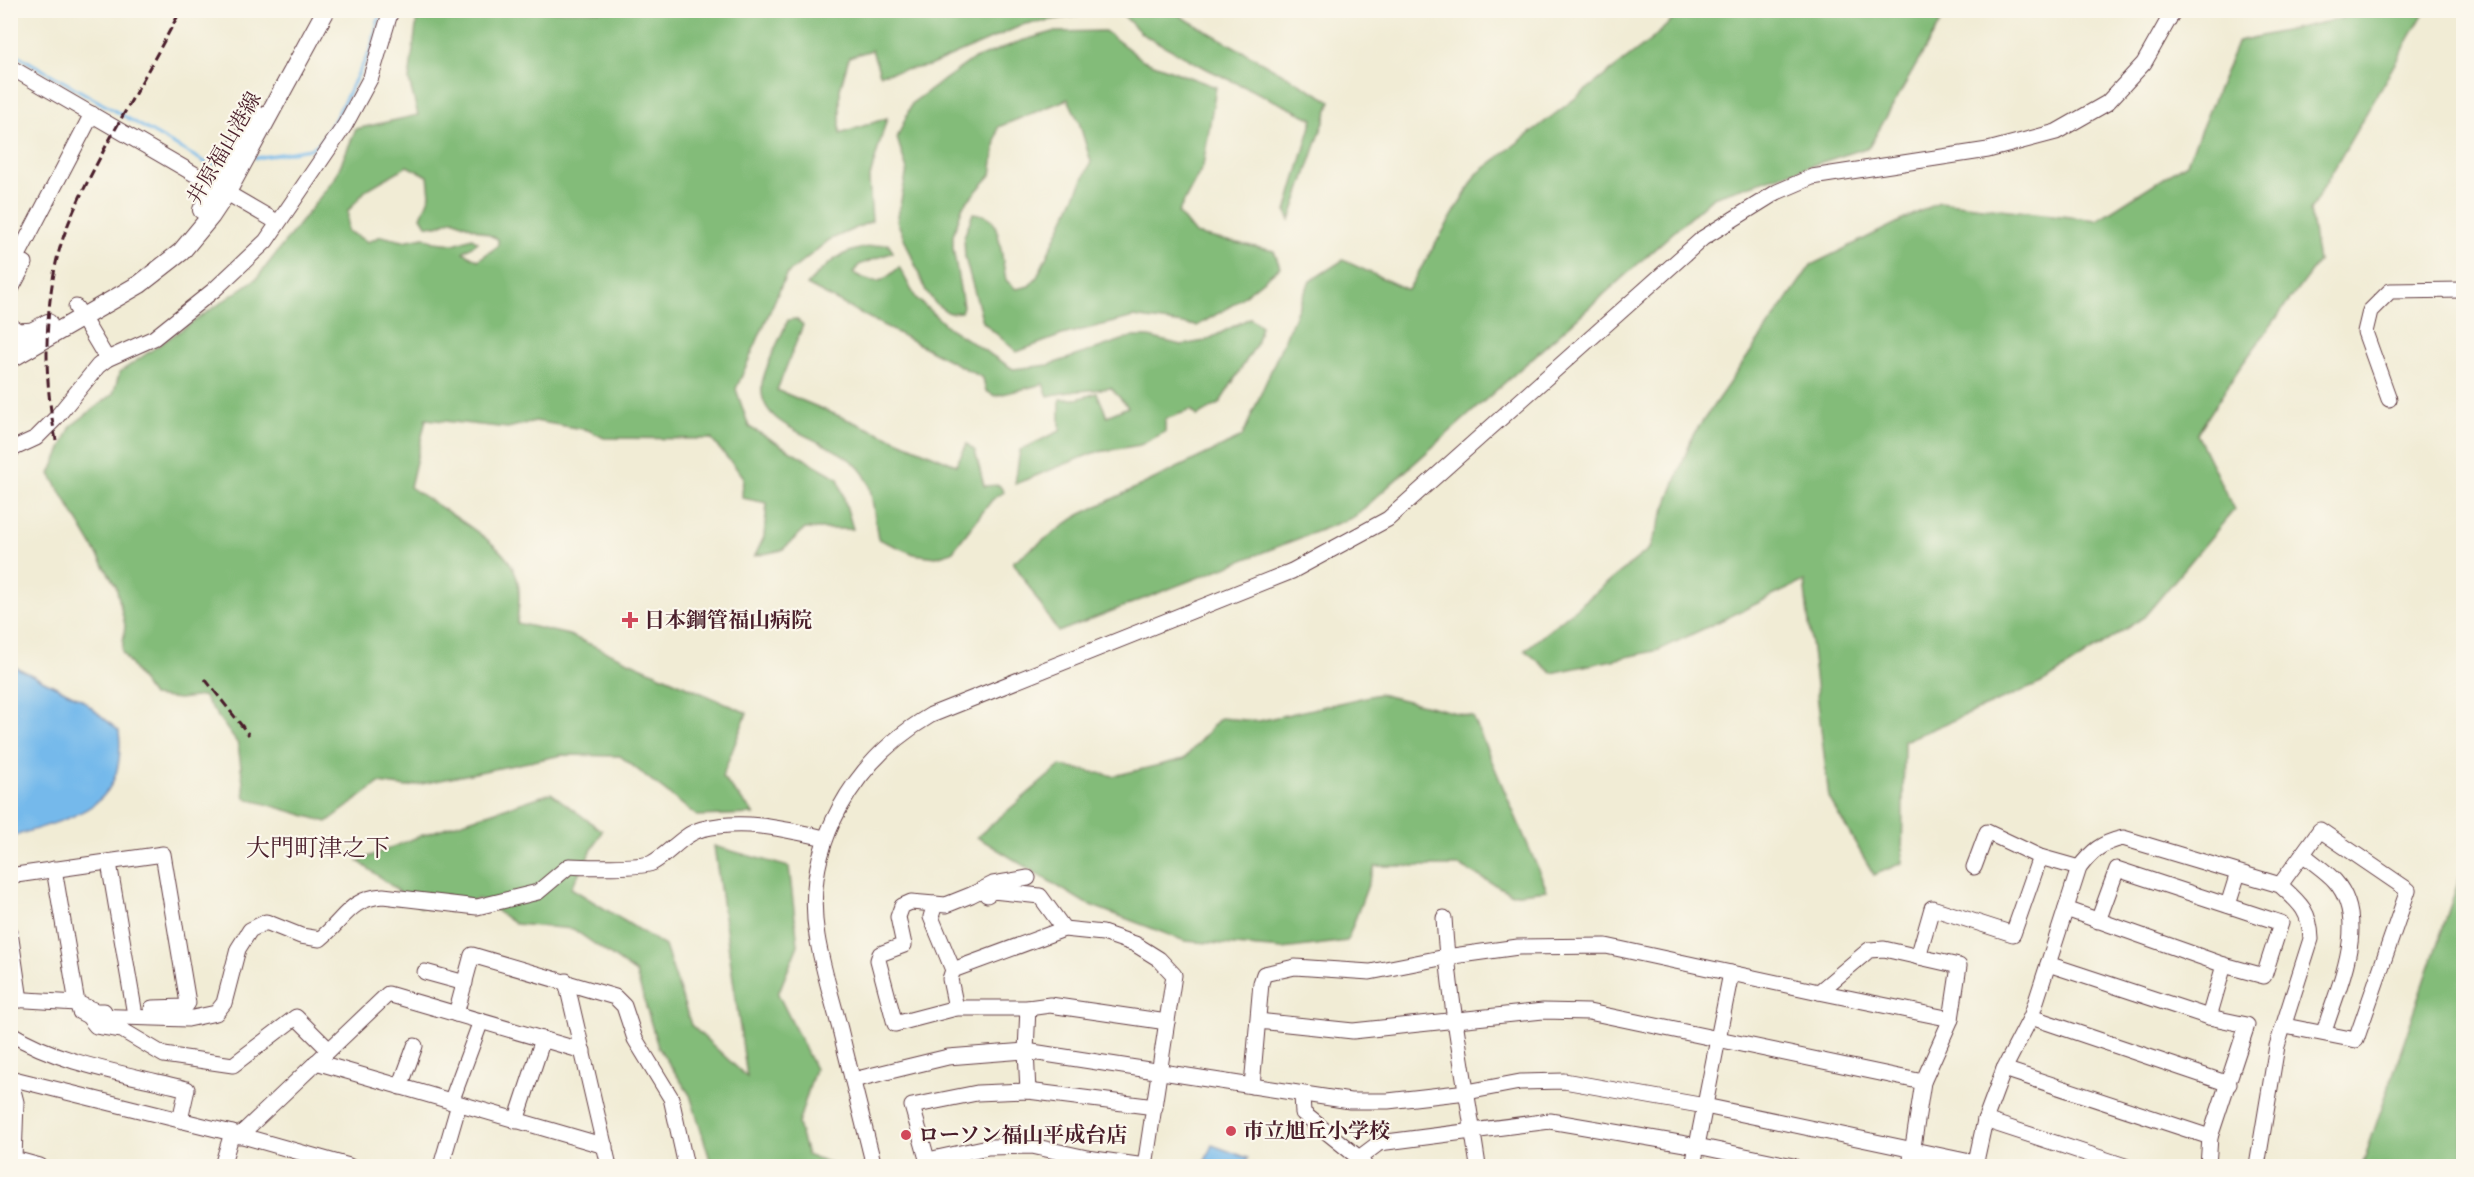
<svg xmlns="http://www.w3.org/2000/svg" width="2474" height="1177" font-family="'EB Garamond','Noto Serif JP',serif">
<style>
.forest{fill:#83bc79;stroke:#666e52;stroke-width:1.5;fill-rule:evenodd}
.water{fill:#74b9eb;stroke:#5f6c8b;stroke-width:1.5}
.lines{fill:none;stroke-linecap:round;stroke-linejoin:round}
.stream{stroke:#74b9eb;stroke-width:3}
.minor-casing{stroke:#633e44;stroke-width:17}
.major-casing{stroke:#633e44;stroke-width:20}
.minor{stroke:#fff;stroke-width:15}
.major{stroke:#fff;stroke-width:18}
.rail{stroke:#4a1f2b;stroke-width:3;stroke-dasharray:9 4.5;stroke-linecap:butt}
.poi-dot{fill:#d1495b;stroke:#fbf7ec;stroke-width:2}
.labels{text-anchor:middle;stroke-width:4.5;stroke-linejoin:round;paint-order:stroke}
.street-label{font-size:21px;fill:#4a1f2b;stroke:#fbf7ec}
.poi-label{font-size:21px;font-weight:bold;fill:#4a1f2b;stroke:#fbf7ec;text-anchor:start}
.quarter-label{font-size:24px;fill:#4a1f2b;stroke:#fbf7ec}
</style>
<rect width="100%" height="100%" fill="#fbf7ec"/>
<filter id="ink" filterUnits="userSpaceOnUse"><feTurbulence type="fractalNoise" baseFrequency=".0167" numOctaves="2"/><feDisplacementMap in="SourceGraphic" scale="12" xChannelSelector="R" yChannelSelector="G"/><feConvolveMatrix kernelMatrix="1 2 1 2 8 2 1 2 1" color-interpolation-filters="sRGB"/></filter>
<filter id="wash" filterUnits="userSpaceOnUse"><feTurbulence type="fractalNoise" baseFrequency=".008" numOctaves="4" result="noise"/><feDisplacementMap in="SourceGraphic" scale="24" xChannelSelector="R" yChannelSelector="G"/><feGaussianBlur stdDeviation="1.35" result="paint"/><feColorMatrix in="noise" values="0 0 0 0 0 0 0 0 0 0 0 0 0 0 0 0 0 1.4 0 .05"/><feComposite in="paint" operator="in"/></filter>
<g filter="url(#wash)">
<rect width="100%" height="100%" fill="#f1ecd5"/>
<g class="forest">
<path d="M2348,10L2425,11L2310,211L2318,262L2238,370L2197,434L2234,510L2144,617L2046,681L1904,741L1902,863L1874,875L1829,798L1804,581L1659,650L1552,673L1525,650L1650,548L1693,435L1811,265L1939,202L2097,220L2187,163L2238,41L2344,18Z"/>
<path d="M1099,11L1101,12L1025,24L929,66L880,74L872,50L849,57L840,89V134L887,118L869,180L872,221L829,240L786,275L736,389L749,427L838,478L853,529H805L782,550L755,556L764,537L767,503L742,498L743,476L711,439L604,438L588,430L535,421L508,428L426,419L410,487C437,506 499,540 513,568C522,585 519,604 517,623L569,635L747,713L722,777L754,814L697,816L620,756L562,755L407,787L379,783L327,822L245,798L238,744L203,696L179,699L152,696L122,652L125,625L116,586L50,474L71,426L113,394L120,372L257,278L335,178L356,129L418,115L409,80L418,11ZM407,166L428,176L430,195L421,217L426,225L437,226L453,219L498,239V246L478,260L463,252L478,242L472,238L454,244L434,242L424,237L403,241L381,236L368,242L347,231L348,211L366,190Z"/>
<path d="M1119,11H1184L1180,16L1331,101L1290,220L1286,212L1313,119L1209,70L1142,34Z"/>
<path d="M1682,11H1947L1869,147L1713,197L1354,517L1058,632L1013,562L1079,515L1242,437L1310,281L1343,260L1408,290L1477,174L1651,40Z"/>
<path d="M1105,31L1143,60L1216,87L1203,166L1178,213L1195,234L1274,251L1280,267L1234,304L1197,326L1134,317L1062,335L1017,352L983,322L965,258L964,237L973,213C979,214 986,214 991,219C1000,228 1003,266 1006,280L1016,289L1029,286L1037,277L1091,162L1079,122L1068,99L998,127L991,175L963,206L953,235V248L963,306L961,312L949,313L936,304L926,291L897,221L907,170L897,138L912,103L972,60L1021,41L1053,32Z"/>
<path d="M888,244L893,252L859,265L853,273C875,285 881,285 899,267L916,298L949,328L1013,369L1049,365L1131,337H1149L1181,345L1205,341L1250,318L1261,326L1256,345L1219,404L1197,416L1191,410L1165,419V432L1140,445L1093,453L1015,484L1020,450L1060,431V399H1077L1097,393L1107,416L1128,407L1111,388C1090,391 1068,390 1048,396L1043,384L995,396L986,391L983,378L807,285C835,254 847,249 888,244Z"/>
<path d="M796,319L803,325L777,390L956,465L967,444L975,451L984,486L999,485L1004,492L992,500L952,552L936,557L914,554L878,539C875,524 873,493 867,480C847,436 756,437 762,384C764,368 781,337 788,320Z"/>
<path d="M1379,694L1473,717L1547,890L1512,894L1460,866H1375L1347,941L1283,949L1185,941L1085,903L977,837L1060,766L1114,776L1184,759L1220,718L1259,721Z"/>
<path d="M551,793L602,831L571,888L665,946L691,1025L747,1077L714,846L789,867L798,945L778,994L815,1069L798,1124L807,1155L836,1166H712L690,1095L658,1047L636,973L573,929L515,924L480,899L420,907L358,861L420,836Z"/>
<path d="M2463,868V1166H2362Z"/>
</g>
<g class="water">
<path d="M11,665L81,699L119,731C128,811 71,817 11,837Z"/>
<path d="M1212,1145L1248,1158L1245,1166H1218L1205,1161Z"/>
</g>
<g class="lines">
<g class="stream">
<path d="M10,51L208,164L219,163"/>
<path d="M256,158L310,149L320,143L335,119L371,49L381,10"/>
</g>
</g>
</g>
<g filter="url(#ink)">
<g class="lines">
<defs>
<g id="minor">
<path d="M10,67L277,222"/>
<path d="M10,271L92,114"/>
<path d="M10,291L25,263"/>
<path d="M76,307L107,359"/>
<path d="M10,325L18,331L35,330"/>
<path d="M2389,399L2365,332L2370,311L2390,291L2464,290"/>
<path d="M10,450L36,438L55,419L98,366L107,359L154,338L214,290L266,241L345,125L371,77L391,10"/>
<path d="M2303,854C2313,863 2326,871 2335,881C2371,922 2337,988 2324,1032"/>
<path d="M109,863L134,1009"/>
<path d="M1974,867L1987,832L2040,857L2079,868"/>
<path d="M54,869L77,1003L80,1012L88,1016L96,1026L122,1030L164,1055L233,1065L296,1017L329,1050"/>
<path d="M1028,878L993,884L971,895L946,905L911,902L902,906L898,917L904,945L880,954L878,960L895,1024L956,1008H1028L1050,1005L1167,1022"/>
<path d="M10,879L16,875L163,854L188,1003L185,1007L152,1008"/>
<path d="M2280,885L2320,830L2408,890L2356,1040L2285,1026"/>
<path d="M987,895L993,891L1040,896L1064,929"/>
<path d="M2228,905L2238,873"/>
<path d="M2066,909L2224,965L2264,976L2281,923L2117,869L2098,921"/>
<path d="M1444,918C1449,1002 1466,1084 1478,1166"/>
<path d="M10,932L20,1000"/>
<path d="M1918,957L1932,908L2013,934L2040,857"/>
<path d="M2048,964L2209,1017L2247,1025L2210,1137L2208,1166"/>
<path d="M953,970L950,979L956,1008"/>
<path d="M425,972L465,983"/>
<path d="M566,981L609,1166"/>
<path d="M1819,992L1951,1019"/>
<path d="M10,999L77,1003L96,1011H104"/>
<path d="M456,1014L472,955L615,997L624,1006L635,1039L671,1098L686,1166"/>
<path d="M88,1016L188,1019L216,1013L224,1003L238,949L250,930L266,922L301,936L320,939C343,921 350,898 383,896L477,907L538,892L569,866C584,867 640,868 652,863C669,854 683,834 702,829C744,819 784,829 825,838"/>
<path d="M2031,1017L2229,1084"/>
<path d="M2209,1017L2224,965"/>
<path d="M1258,1021L1353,1031L1543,1011L1589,1012L1923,1082"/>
<path d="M10,1033C61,1065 130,1074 187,1089L180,1120"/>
<path d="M316,1062L605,1146"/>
<path d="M2004,1069L2210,1137"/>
<path d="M10,1078L232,1133L349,1166"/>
<path d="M10,1078L16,1102L14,1159L40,1166"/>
<path d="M853,1080L948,1057L1026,1051L1350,1101H1388L1467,1092L1520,1082L1564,1081L1705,1106L1975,1163"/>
<path d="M1252,1086L1261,983L1264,974L1295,967L1370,972L1446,957L1518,947L1606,946L1819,992L1869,950L1884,949L1959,966L1951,1019L1923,1082L1910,1166"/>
<path d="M400,1087L415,1046"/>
<path d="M1028,1091L1026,1051L1028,1008"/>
<path d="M1302,1095L1303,1113L1359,1158L1365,1166"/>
<path d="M451,1102L481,1021"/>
<path d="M1985,1120L2125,1166"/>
<path d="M516,1121L543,1039"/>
<path d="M239,1136L388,994L583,1051"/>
<path d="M1359,1158L1379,1143L1550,1121L1697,1146L1793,1166"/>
<path d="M928,1160L988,1147L1032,1146L1087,1158L1145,1166L1174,975L1159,959L1135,944L1103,933L1064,929L953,970L931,917L935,904"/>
<path d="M222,1166L232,1133"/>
<path d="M441,1166L459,1104"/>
<path d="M874,1166C863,1121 851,1075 840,1029C832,998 822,967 817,936C802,845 854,760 931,715L1292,571L1388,519L1703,238L1777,192L1812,177L1988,150L2056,132L2107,103L2144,63L2174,10"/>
<path d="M929,1166L912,1106L977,1093L1028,1091L1155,1107"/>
<path d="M1693,1166L1731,973"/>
<path d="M1975,1166L1985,1120L2004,1069L2031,1017L2079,868C2092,851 2101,843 2123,838L2280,885C2300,903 2310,911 2311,939L2277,1046L2257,1166"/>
</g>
<g id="major">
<path d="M202,210L256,114"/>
<path d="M10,344L48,323"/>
<path d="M10,359L140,284L181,252L211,216L227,192L326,10"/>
</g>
</defs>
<use href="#minor" class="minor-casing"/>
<use href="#major" class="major-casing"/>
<use href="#minor" class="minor"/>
<use href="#major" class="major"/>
<g class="rail">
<path d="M56,440C44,382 44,321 56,263C65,222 87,183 106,146C131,101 156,56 181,10"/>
<path d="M205,679L249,735"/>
</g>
</g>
</g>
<g class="poi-dot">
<path d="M627 611h6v6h6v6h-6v6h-6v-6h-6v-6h6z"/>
<circle cx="1231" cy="1131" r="6"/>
<circle cx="906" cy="1135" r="6"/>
</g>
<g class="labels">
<g class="street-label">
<text transform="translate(224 148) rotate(-60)" y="7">井原福山港線</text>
</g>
<g class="poi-label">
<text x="644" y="627">日本鋼管福山病院</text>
<text x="1243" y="1138">市立旭丘小学校</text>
<text x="918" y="1142">ローソン福山平成台店</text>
</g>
<g class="quarter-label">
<text x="318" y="856">大門町津之下</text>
</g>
</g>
<rect width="2474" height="1177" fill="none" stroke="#fbf7ec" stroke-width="36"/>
</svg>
